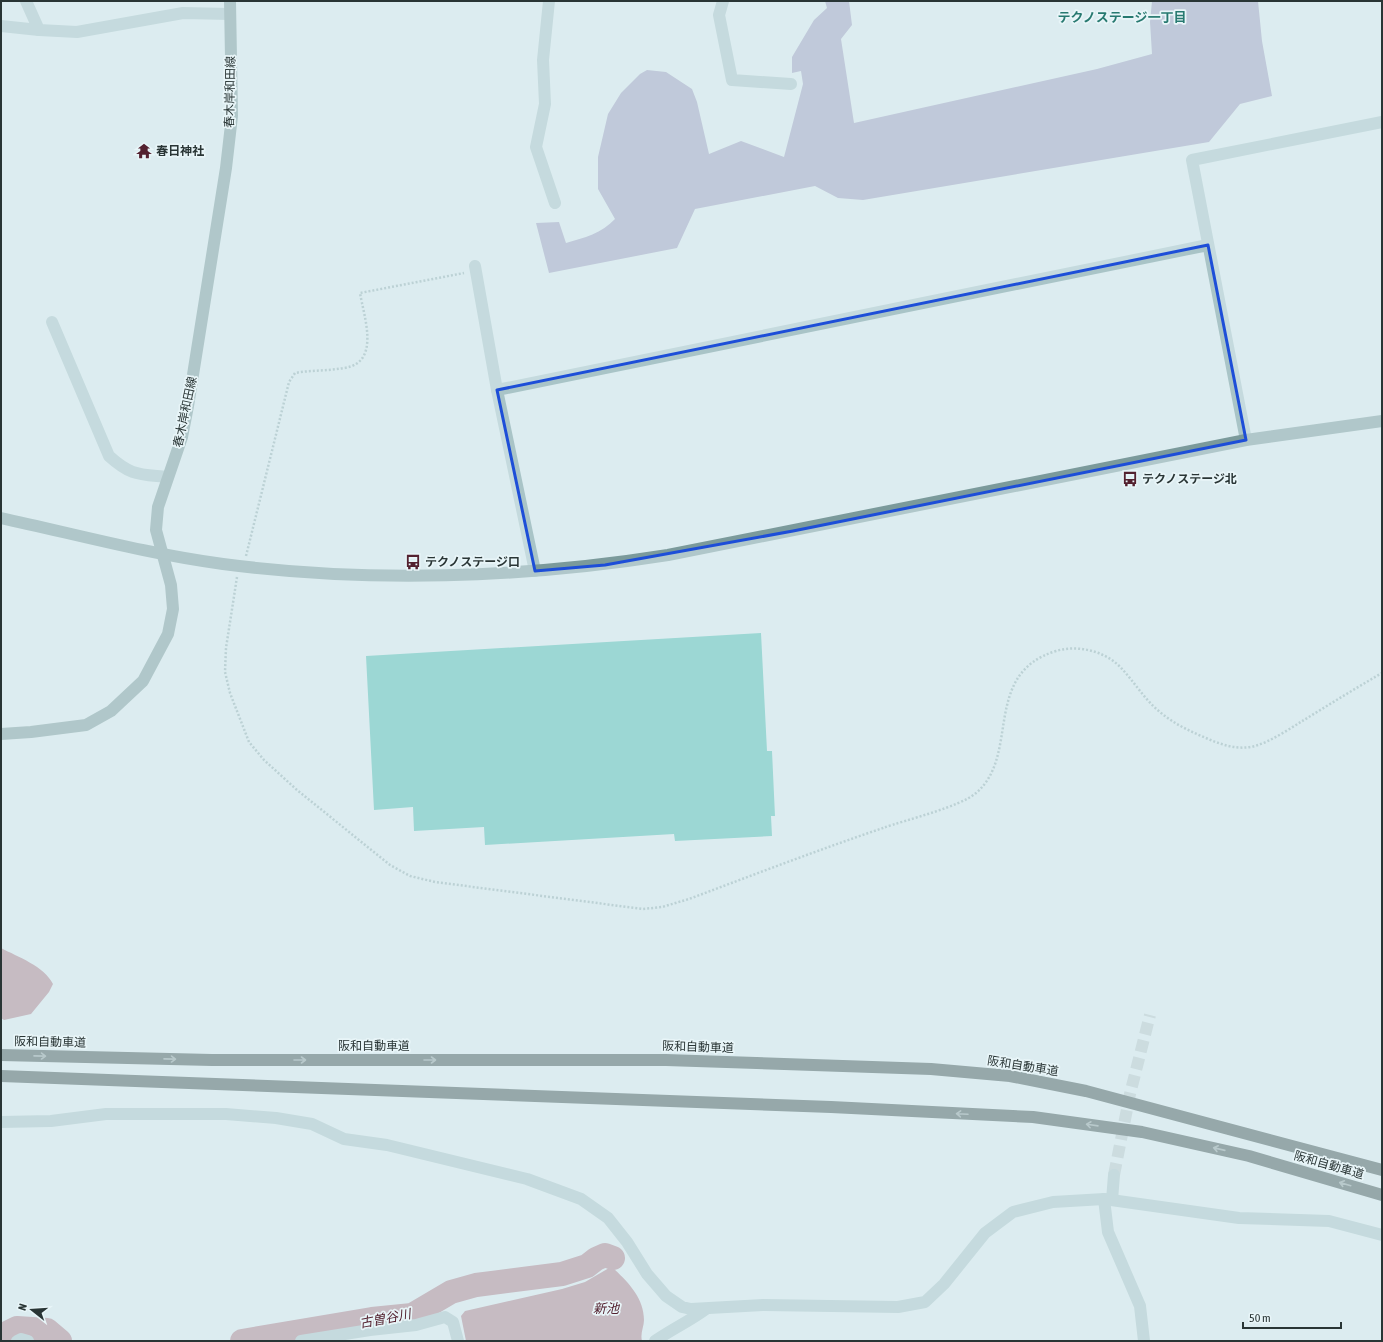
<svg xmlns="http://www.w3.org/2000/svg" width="1383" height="1342" font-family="'Asap Condensed','Noto Sans JP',sans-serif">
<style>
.green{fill:#9e9ebe}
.water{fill:#ab7e8b}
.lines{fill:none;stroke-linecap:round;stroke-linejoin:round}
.river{stroke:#ab7e8b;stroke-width:24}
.building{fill:#4ebdb1}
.street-tunnel{stroke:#b8c7cb;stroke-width:12;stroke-dasharray:12 6;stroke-linecap:butt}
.path{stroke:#94b0b3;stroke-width:2.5;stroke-dasharray:2 2;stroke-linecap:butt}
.street{stroke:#a9c4c7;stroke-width:12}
.secondary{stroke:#7b9a9b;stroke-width:12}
.highway{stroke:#405555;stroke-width:12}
.oneway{stroke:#8c9d9e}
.marked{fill:none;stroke:#1d4ed8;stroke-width:3;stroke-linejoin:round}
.labels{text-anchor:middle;stroke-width:3.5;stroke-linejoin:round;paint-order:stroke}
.street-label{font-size:12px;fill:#293535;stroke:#e8f5f8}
.poi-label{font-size:12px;font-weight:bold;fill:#293535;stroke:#e8f5f8;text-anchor:start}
.neighbourhood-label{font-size:13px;font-weight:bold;fill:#277970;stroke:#e8f5f8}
.water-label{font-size:13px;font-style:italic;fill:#53212f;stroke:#e8f5f8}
</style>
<rect width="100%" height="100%" fill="#dcecf0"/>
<path class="green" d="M825,1H849L852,25L841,39L854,123L1097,69L1152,54L1150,22L1152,1H1258L1262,41L1272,96L1240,104L1209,142L863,200L838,198L815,186L695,209L677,248L549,273L536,223L559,222L566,243C584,238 602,233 615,219L598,189V157L608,114L621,93L640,74L647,70L666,72L692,89L697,102L709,154L741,141L784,157L803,84L801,71L792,73V57L814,20L827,8Z"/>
<g class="water">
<path d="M1,948C18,957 44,966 53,984L49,992L31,1014L4,1020L1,1018Z"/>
<path d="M609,1268H613C628,1282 644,1298 644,1320C644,1327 640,1333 642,1341H466L461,1316L465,1311L562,1289L585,1282Z"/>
</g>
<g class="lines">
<g class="river">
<path d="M1,1336L17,1328L47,1330L60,1341"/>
<path d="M242,1341L372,1319L412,1315L451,1292L476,1285L562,1274L587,1266L596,1259L605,1255L613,1258"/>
</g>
</g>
<path class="building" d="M761,633L767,751H772L775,816H771L772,836L675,841L674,834L485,845L484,827L414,831L413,807L374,810L366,656Z"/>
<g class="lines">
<path class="street-tunnel" d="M1114,1175L1130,1094L1150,1015"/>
<g class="path">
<path d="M246,556L289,382L295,373C311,370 328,371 344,368C381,363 364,317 360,293L464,273"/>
<path d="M237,577L226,648L225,672L230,693L249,742L264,760L297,790L390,865L410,876L435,882L643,909L662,907L689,899C753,875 818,850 883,828C905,820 960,807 976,793C1021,755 981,674 1056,651C1079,644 1108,652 1123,670C1135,683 1145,700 1160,712C1175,725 1194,733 1213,741C1226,746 1240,750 1255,746C1272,741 1289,729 1304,720C1330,704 1356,688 1382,673"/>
</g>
<g class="street">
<path d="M26,1L39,30L77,32L183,13L230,14"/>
<path d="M549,1L543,60L545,104L536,147L555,203"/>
<path d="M723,1L719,15L732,80L791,84"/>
<path d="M1,26L39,30"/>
<path d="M475,266L497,390L535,571"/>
<path d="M52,322L109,456C131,476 139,474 167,477"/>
<path d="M497,390L1208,245"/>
<path d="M1246,440L1192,160L1382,122"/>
<path d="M1,1122L51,1121L106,1114H226L276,1118L312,1124L344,1139L387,1145L527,1179L581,1199L608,1218L627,1242L647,1274L666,1296L682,1307L691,1309L763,1305L898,1307L925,1302L944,1284L985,1233L1013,1212L1053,1202L1104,1199L1239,1218L1329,1221L1382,1235"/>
<path d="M1104,1199L1108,1232L1140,1306L1144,1341"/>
<path d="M1112,1200L1114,1175"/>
<path d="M17,1341L21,1339L28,1341"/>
<path d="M301,1341L370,1330L416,1325L445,1317L453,1322L458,1341"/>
<path d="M655,1341C672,1329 690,1321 706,1309"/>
</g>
<g class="secondary">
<path d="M1,518C75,534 148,554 223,564C369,583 523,578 668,555L1246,440L1382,421"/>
<path d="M1,734L31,732L86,725L111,711L143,681L168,634L173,609L171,585L156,530L158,507L182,437L188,406L226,168L232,116L230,1"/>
</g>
<g class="highway">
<path d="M1,1055L212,1060H666L931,1069L1010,1076L1086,1091L1382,1170"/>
<path d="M1,1076L831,1107L1033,1117L1142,1132L1249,1156L1382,1195"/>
</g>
</g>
<defs><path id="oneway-shaft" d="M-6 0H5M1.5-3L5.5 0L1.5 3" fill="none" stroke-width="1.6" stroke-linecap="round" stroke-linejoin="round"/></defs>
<g class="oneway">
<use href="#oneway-shaft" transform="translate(40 1056) rotate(1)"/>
<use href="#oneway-shaft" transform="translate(170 1059) rotate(1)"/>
<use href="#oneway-shaft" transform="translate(300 1060)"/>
<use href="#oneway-shaft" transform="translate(430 1060)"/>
<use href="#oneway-shaft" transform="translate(962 1114) rotate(-177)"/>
<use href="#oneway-shaft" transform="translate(1092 1125) rotate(-172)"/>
<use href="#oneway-shaft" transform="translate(1219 1149) rotate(-167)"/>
<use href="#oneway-shaft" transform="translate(1345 1184) rotate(-164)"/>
</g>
<path d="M0 0H1383V1342H0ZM1208,245L1246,440L793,531L605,565L535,571L497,390Z" fill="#dcecf0" fill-opacity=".55" fill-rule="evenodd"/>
<path class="marked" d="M1208,245L1246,440L793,531L605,565L535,571L497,390Z"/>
<defs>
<symbol id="temple-bare" viewBox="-9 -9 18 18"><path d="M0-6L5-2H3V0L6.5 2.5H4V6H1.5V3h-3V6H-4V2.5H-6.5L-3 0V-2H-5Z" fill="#53212f" stroke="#e8f5f8" stroke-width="2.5" paint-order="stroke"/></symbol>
<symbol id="bus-bare" viewBox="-9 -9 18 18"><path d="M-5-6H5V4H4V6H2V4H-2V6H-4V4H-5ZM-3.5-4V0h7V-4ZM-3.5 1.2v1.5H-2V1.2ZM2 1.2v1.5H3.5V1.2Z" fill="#53212f" stroke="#e8f5f8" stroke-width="2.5" paint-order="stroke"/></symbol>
</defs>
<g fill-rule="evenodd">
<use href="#temple-bare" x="133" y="140" width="22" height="22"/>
<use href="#bus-bare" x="1119" y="468" width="22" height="22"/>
<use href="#bus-bare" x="402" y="551" width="22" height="22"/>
</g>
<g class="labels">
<g class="street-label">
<text transform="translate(230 92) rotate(-89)" y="4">春木岸和田線</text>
<text transform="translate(185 412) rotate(-78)" y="4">春木岸和田線</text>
<text transform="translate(50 1042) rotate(1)" y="4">阪和自動車道</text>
<text x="374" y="1050">阪和自動車道</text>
<text transform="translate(698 1047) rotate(2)" y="4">阪和自動車道</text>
<text transform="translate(1023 1066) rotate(9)" y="4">阪和自動車道</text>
<text transform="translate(1329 1165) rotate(16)" y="4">阪和自動車道</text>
</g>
<g class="poi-label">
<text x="156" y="155">春日神社</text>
<text x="1142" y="483">テクノステージ北</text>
<text x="425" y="566">テクノステージ口</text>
</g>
<g class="neighbourhood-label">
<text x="1122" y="22">テクノステージ一丁目</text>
</g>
<g class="water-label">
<text x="606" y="1313">新池</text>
<text transform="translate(385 1318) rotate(-11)" y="5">古曽谷川</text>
</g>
</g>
<rect width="1383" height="1342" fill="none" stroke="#293535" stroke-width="4"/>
<g transform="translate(32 1310) rotate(287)" stroke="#e8f5f8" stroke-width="3" paint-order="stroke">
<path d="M0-3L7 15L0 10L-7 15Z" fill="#293535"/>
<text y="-6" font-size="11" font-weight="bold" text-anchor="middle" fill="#293535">N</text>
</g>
<path d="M1243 1322v6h98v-6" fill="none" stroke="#293535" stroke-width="2"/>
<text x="1249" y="1322" font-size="12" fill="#293535" stroke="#e8f5f8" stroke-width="3" paint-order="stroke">50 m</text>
</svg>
